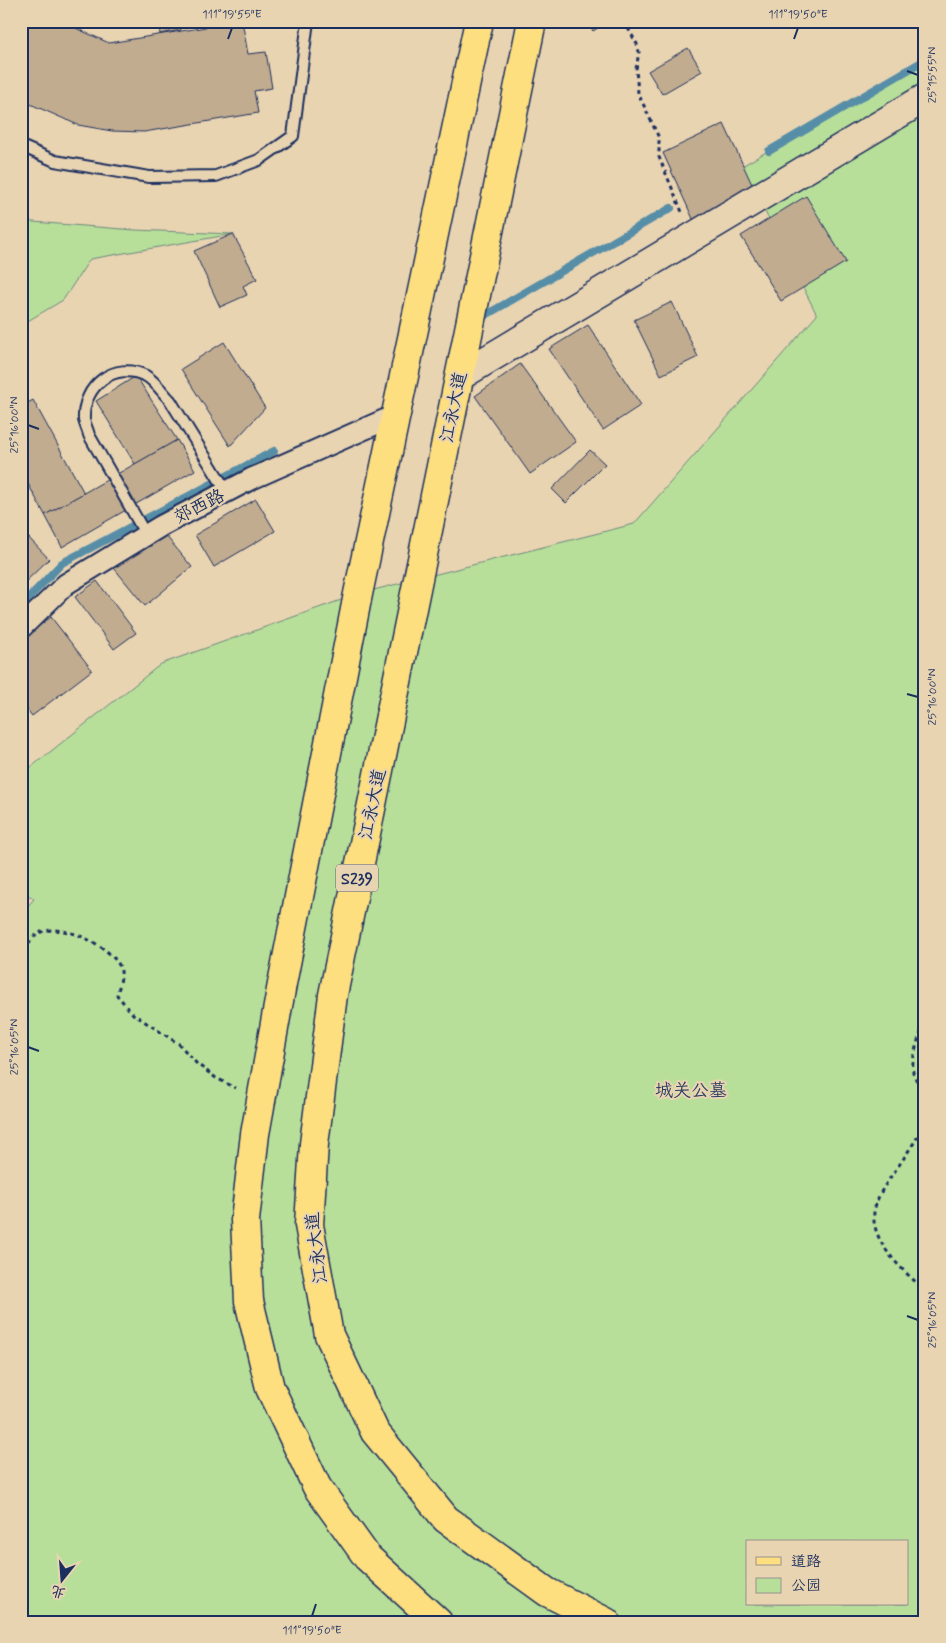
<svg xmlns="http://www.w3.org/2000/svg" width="946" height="1643" font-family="Mynerve,'LXGW WenKai TC',sans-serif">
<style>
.green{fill:#b8df9a;stroke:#6a877c;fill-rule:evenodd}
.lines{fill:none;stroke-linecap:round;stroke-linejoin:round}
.stream{stroke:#568ea7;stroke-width:8}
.building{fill:#c1ac90;stroke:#1b2f5e}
.lane-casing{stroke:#1b2f5e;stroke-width:14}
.street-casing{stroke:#1b2f5e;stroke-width:24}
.secondary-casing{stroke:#1b2f5e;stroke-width:31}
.primary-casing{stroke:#1b2f5e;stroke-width:31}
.path{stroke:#1b2f5e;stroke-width:3;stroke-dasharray:4 4;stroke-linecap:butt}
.lane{stroke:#e9d4b2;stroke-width:10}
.street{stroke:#e9d4b2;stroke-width:20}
.secondary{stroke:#e9d4b2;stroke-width:28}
.primary{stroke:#fddf80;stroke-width:28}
.ticks{fill:none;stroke:#1b2f5e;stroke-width:2}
.labels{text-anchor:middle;stroke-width:4;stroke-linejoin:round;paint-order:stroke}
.shield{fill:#e9d4b2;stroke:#596077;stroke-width:1}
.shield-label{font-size:16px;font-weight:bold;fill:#1b2f5e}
.street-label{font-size:18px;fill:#1b2f5e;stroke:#e9d4b2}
.park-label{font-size:18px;fill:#2b4164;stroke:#e9d4b2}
.neatline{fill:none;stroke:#1b2f5e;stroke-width:2}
.ticks-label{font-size:12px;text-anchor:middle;fill:#1b2f5e}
</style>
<rect width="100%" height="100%" fill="#e9d4b2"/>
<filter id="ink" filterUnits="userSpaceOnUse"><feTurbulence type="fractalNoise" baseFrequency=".02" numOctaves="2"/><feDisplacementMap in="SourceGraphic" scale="10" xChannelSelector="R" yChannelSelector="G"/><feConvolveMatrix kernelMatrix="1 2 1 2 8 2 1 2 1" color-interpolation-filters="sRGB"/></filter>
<g filter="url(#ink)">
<g class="green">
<path d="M925,60V1622H21V914L34,899L21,890V775L161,664L358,594L634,524L817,315L742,166ZM747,1542H907V1604H747Z"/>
<path d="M21,219L33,222L135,230L233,234L90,259L63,300L21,325Z"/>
</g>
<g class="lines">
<g class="stream">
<path d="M769,151L925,60"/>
<path d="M479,319L671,208"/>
<path d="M21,606L62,563L274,451"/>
</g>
</g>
<g class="building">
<path d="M21,21H60L109,43L242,21L248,54L266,52L272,88L254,91L258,113L144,132L112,131L78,125L21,100Z"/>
<path d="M158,21H179L181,30L160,34Z"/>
<path d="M588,21H609L593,31Z"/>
<path d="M688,48L702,71L662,94L648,71Z"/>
<path d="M724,124L756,193L694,221L663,153Z"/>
<path d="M806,196L846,262L781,301L741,236Z"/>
<path d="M233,234L257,279L243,286L247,295L220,307L194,251Z"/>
<path d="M672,302L698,357L661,375L634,320Z"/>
<path d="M588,325L641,405L603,430L549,349Z"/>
<path d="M224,342L265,408L230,446L181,369Z"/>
<path d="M520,364L576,442L530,474L475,396Z"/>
<path d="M136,376L177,440L135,464L96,401Z"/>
<path d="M33,400L84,493L45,515L21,471V407Z"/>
<path d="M177,440L195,470L62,547L45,515Z"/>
<path d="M590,450L605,464L566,503L552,489Z"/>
<path d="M256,499L275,531L214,567L195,535Z"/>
<path d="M161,530L192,567L145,606L114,568Z"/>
<path d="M27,536L49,559L21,586V541Z"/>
<path d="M97,581L136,633L114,649L75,597Z"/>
<path d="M51,617L92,670L32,716L21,701V639Z"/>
</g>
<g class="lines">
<defs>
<g id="lane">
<path d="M21,146L55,161L149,177L216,176L259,160L293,136L308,21"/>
<path d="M146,535L89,435C88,430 85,425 84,420C82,386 115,360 146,376C155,381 163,393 170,400L227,492"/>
</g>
<path id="street" d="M21,628L66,584L161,526L251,479L396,415"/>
<path id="secondary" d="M460,376L925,98"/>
<g id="primary">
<path d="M532,21L333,995L314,1144L309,1225L329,1335L375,1432L446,1519L547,1592L606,1622"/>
<path d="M438,1622L367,1557L317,1487L270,1388L249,1301L245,1220L255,1134L282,984L358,594L479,21"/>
</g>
</defs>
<use href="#lane" class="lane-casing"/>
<use href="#street" class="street-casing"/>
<use href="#secondary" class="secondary-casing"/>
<use href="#primary" class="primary-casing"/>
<g class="path">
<path d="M624,21L637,44L639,52L636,69L638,93L659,138V157L682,212"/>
<path d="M21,958C26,950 31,937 39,933C61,922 107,944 119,965C124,973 119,986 117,995L133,1014L179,1044L197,1064L216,1078L236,1088"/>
<path d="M925,1024C919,1035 911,1059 913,1072C915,1080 923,1088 925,1098"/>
<path d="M925,1113C920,1138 915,1140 902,1161C893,1174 880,1190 876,1204C864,1237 903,1271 925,1290"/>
</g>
<use href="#lane" class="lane"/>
<use href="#street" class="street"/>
<use href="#secondary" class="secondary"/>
<use href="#primary" class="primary"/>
</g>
</g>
<path class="ticks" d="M228,39L232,28M794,39L798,28M907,71L918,75M28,425L39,429M907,694L918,697M28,1047L39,1051M907,1316L918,1320M312,1616L316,1604"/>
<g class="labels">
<rect class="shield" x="336" y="864.5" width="42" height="27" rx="4"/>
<g class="shield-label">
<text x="357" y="884">S239</text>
</g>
<g class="street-label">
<text transform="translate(453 407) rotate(-78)" y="6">江永大道</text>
<text transform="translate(199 506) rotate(-27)" y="6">郊西路</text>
<text transform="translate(372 804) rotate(-78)" y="6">江永大道</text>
<text transform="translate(316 1248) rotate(-97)" y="6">江永大道</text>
</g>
<g class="park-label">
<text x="691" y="1096">城关公墓</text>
</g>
</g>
<rect width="946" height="1643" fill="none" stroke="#e9d4b2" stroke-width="55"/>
<rect x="746" y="1540" width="162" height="65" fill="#e9d4b2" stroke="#979290"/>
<rect x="756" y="1557" width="25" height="8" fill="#fddf80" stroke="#979290"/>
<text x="791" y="1566" font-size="15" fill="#1b2f5e">道路</text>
<rect x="756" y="1578" width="25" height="15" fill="#b8df9a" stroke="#979290"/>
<text x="791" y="1590" font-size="15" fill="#1b2f5e">公园</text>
<g transform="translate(62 1580) rotate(197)" stroke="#e9d4b2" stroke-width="4" paint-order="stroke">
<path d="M0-4L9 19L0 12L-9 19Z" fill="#1b2f5e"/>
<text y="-8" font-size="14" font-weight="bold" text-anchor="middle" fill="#1b2f5e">北</text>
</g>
<rect x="28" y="28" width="890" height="1588" class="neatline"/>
<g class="ticks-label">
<text x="232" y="18">111°19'55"E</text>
<text x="798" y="18">111°19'50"E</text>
<text transform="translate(932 75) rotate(-90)" y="4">25°15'55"N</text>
<text transform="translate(14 425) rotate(-90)" y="4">25°16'00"N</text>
<text transform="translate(932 697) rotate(-90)" y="4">25°16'00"N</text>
<text transform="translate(14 1047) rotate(-90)" y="4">25°16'05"N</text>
<text transform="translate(932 1320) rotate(-90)" y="4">25°16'05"N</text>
<text x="312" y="1634">111°19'50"E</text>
</g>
</svg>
